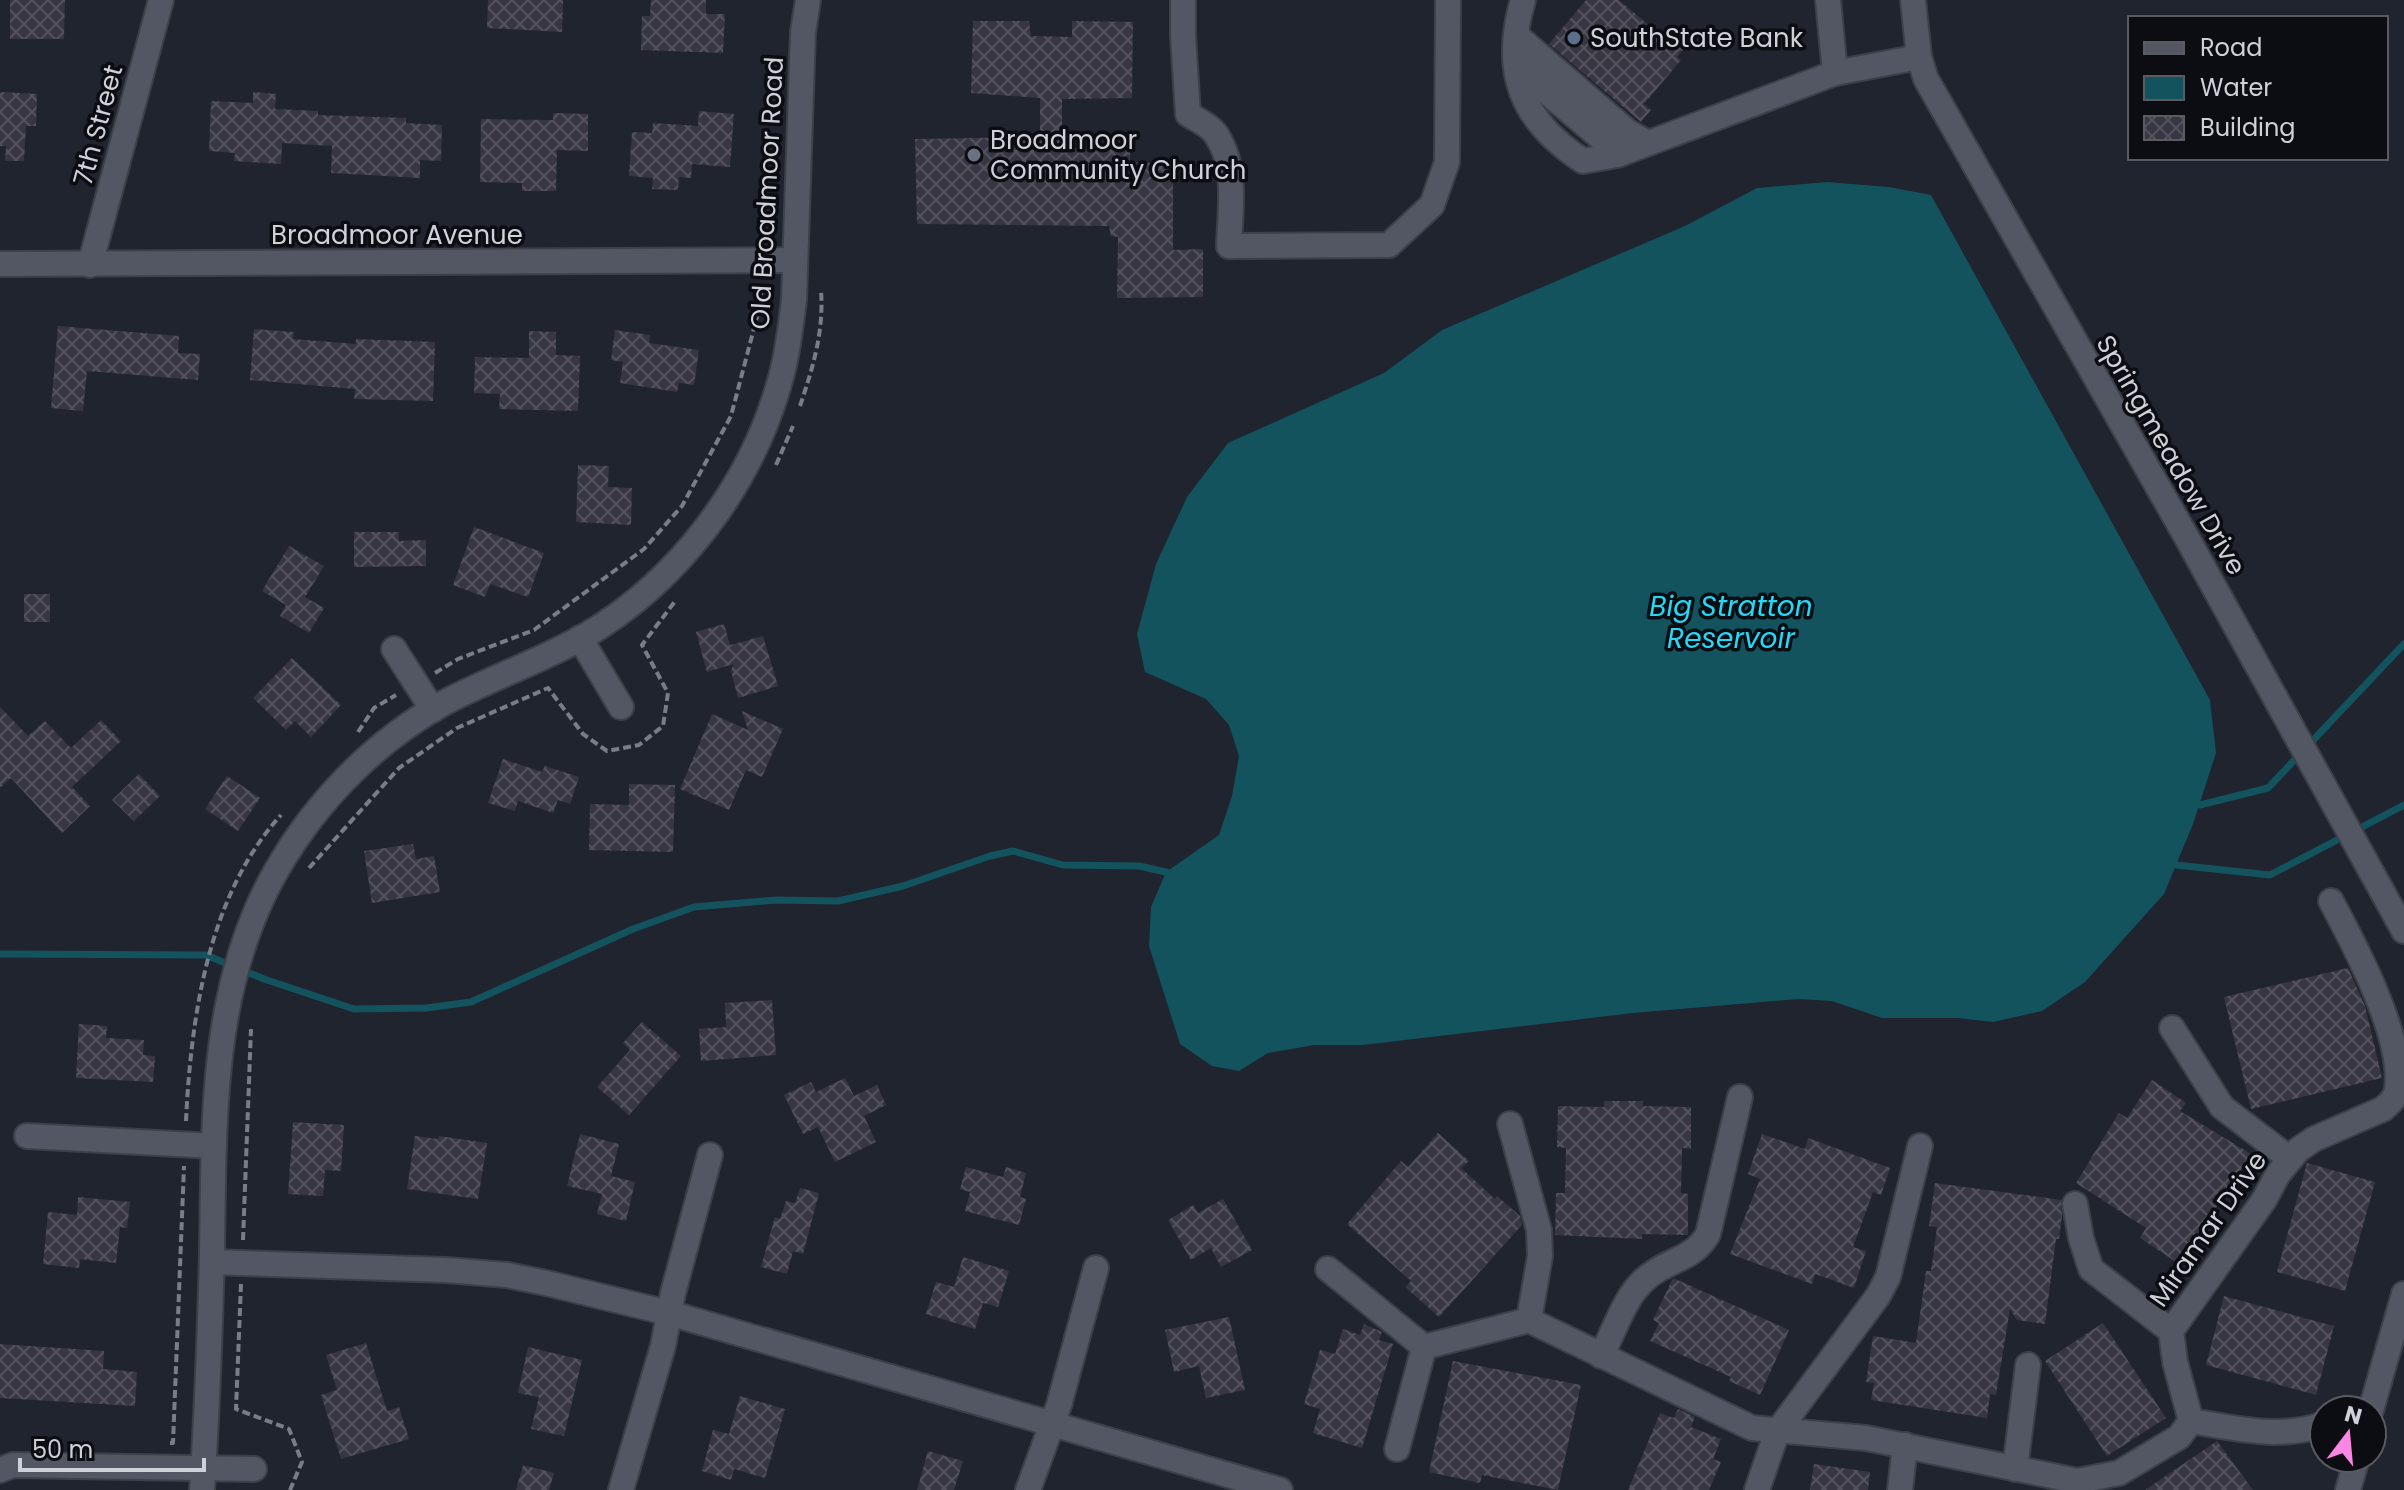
<svg xmlns="http://www.w3.org/2000/svg" width="2404" height="1490" font-family="Poppins,sans-serif">
<style>
.water{fill:#12535e}
.lines{fill:none;stroke-linecap:round;stroke-linejoin:round}
.stream{stroke:#12535e;stroke-width:7}
.building{fill:url(#building-cross-hatch)}
.minor-casing{stroke:#3c4048;stroke-width:28}
.path{stroke:#797d86;stroke-width:4;stroke-dasharray:8 4;stroke-linecap:butt}
.minor{stroke:#525763;stroke-width:24}
.service-dot{fill:#5c6f8a;stroke:#0b0d12;stroke-width:3}
.worship-dot{fill:#6b7280;stroke:#0b0d12;stroke-width:3}
.labels{text-anchor:middle;stroke-width:7;stroke-linejoin:round;paint-order:stroke}
.poi-label{font-size:26px;fill:#ced1d8;stroke:#0b0d12;text-anchor:start}
.street-label{font-size:26px;fill:#ced1d8;stroke:#0b0d12}
.water-label{font-size:28px;font-style:italic;fill:#24d9f5;stroke:#0b0d12}
</style>
<defs>
<pattern id="building-cross-hatch" width="8" height="8" patternUnits="userSpaceOnUse" patternTransform="scale(2)"><rect width="8" height="8" fill="#373642"/><path d="M0 0l8 8M0 8l8-8" fill="none" stroke="#53525d"/></pattern>
</defs>
<rect width="100%" height="100%" fill="#1f242e"/>
<path class="water" d="M1827,182L1889,187L1931,195L2210,700L2216,753L2193,824L2164,894L2085,982L2042,1011L1993,1022L1958,1018H1882L1832,1001L1798,999L1633,1013L1363,1045H1314L1268,1053L1239,1071L1212,1066L1180,1044L1149,946L1151,907L1166,872L1219,835L1232,796L1239,756L1229,725L1206,699L1145,672L1137,634L1156,564L1187,497L1228,443L1384,373L1442,330L1685,226L1757,188Z"/>
<g class="lines">
<g class="stream">
<path d="M2200,805L2268,788L2404,644"/>
<path d="M2176,865L2270,875L2404,805"/>
<path d="M0,954L206,955L264,979L354,1009L426,1008L471,1002L633,929L694,907L776,900L838,901L903,886L990,856L1013,851L1063,865L1139,866L1166,872"/>
</g>
</g>
<g class="building">
<path d="M10,0H65L64,39H10Z"/>
<path d="M488,0H563L562,32L487,28Z"/>
<path d="M651,0H706V14H725L723,53L641,50L642,16H650Z"/>
<path d="M1586,0H1619L1664,38L1668,34L1684,48L1677,57L1681,60L1644,104L1651,110L1641,122L1549,44Z"/>
<path d="M973,21H1029L1031,36L1072,37V21L1133,22L1132,98L1062,99V148L1130,149V162L1173,164V250L1203,249V297L1117,298L1118,237L1111,236L1109,226L917,224L915,139L1040,137V98L971,93Z"/>
<path d="M0,92L37,94L36,126H26L24,161H5L6,146H0Z"/>
<path d="M253,92L276,94L275,109L318,111V115L406,118V123L442,125L441,161L420,160V178L331,173L332,146L282,143L281,164L234,161L235,153L209,151L211,101L253,103Z"/>
<path d="M699,111L734,114L730,167L692,164L691,178L679,177L678,190L652,189L653,178L629,176L632,132L652,133L653,123L698,126Z"/>
<path d="M553,113L588,114V151L557,150L556,191H522V183L480,182L481,119L553,120Z"/>
<path d="M58,326L179,336L178,353L200,354L198,380L87,371L83,411L51,408Z"/>
<path d="M254,329L294,332L293,339L356,344V339L435,342L433,401L354,399L355,389L250,380Z"/>
<path d="M615,330L650,335L649,343L699,350L694,385L679,383L677,392L620,383L623,362L611,360Z"/>
<path d="M529,331L556,332V355L580,356L578,411L499,409L500,394L474,393L475,357L529,358Z"/>
<path d="M578,465L609,466L608,487L632,488L631,525L576,522Z"/>
<path d="M474,527L544,553L528,597L490,584L485,597L453,585Z"/>
<path d="M354,532H399V541L426,540V566L354,567Z"/>
<path d="M289,546L324,566L305,597L324,608L309,633L280,616L286,605L262,591Z"/>
<rect x="24" y="594" width="26" height="28"/>
<path d="M724,624L730,645L763,636L778,686L738,698L731,671L733,664L707,672L696,632Z"/>
<path d="M292,658L341,705L311,737L295,721L286,730L253,698Z"/>
<path d="M0,707L28,736L45,721L71,748L101,720L121,741L72,787L90,806L62,833L11,778L0,788Z"/>
<path d="M742,711L783,729L762,777L746,770L729,810L680,789L712,714L748,730Z"/>
<path d="M503,759L542,772L545,766L579,777L570,804L558,800L553,813L518,801L515,811L488,803Z"/>
<path d="M139,774L160,796L134,821L112,800Z"/>
<path d="M227,776L260,798L238,831L205,809Z"/>
<path d="M629,784L675,785L673,852L589,850L590,804L629,805Z"/>
<path d="M413,844L416,859L434,856L440,892L372,903L364,851Z"/>
<path d="M2348,968L2365,1006L2382,1078L2251,1109L2224,997Z"/>
<path d="M772,1000L776,1055L701,1061L699,1029L726,1027L725,1003Z"/>
<path d="M642,1022L681,1056L629,1115L597,1087L630,1050L623,1043Z"/>
<path d="M79,1024L107,1026L106,1038L144,1040L143,1055L155,1056L153,1082L76,1078Z"/>
<path d="M845,1078L854,1096L877,1085L886,1105L864,1116L876,1142L835,1162L818,1127L803,1134L784,1095L811,1082L816,1092Z"/>
<path d="M2152,1080L2186,1103L2180,1111L2251,1154L2179,1264L2140,1238L2146,1228L2076,1183L2119,1113L2127,1118Z"/>
<path d="M1604,1101H1643V1106L1691,1107V1149L1682,1148L1681,1193L1688,1194V1235L1642,1234V1239L1555,1235L1556,1193H1565L1566,1148L1557,1147L1558,1106L1604,1107Z"/>
<path d="M293,1122L344,1125L341,1171L325,1170L323,1196L288,1194Z"/>
<path d="M1438,1133L1469,1161L1461,1168L1495,1199L1497,1196L1520,1216L1522,1225L1439,1317L1405,1287L1411,1281L1347,1224L1401,1161L1408,1167Z"/>
<path d="M580,1134L619,1144L611,1176L635,1182L626,1221L597,1214L602,1194L567,1186Z"/>
<path d="M1762,1134L1805,1149L1808,1138L1890,1168L1881,1195L1873,1192L1853,1247L1866,1251L1854,1288L1815,1274L1812,1284L1730,1254L1760,1179L1748,1174Z"/>
<path d="M415,1136L438,1139L439,1136L487,1143L478,1199L407,1189Z"/>
<path d="M2307,1163L2375,1182L2345,1291L2277,1272Z"/>
<path d="M966,1167L1003,1177L1006,1167L1026,1173L1020,1197L1026,1199L1019,1225L965,1211L970,1192L960,1189Z"/>
<path d="M1935,1183L2061,1200L2062,1216L2059,1239H2056L2045,1324L2017,1320L2010,1309L1996,1395L1990,1394L1987,1418L1871,1400L1874,1383L1866,1382L1873,1336L1916,1343L1926,1271H1931L1937,1227L1929,1226Z"/>
<path d="M800,1188L819,1193L803,1254L793,1251L787,1274L761,1267L775,1217L780,1219L786,1201L795,1203Z"/>
<path d="M78,1197L130,1202L127,1228L120,1227L116,1263L80,1259L79,1268L43,1264L48,1212L77,1215Z"/>
<path d="M1223,1199L1252,1250L1221,1267L1211,1248L1191,1260L1168,1220L1193,1205L1198,1213Z"/>
<path d="M963,1257L1009,1271L998,1307L983,1303L975,1329L926,1314L936,1282L954,1287Z"/>
<path d="M1673,1278L1789,1330L1760,1395L1729,1381L1731,1377L1650,1341L1659,1323L1653,1320Z"/>
<path d="M2224,1296L2334,1326L2316,1395L2206,1365Z"/>
<path d="M1229,1317L1245,1390L1206,1398L1199,1366L1174,1372L1165,1330Z"/>
<path d="M2103,1323L2166,1418L2107,1456L2045,1361Z"/>
<path d="M1364,1324L1382,1332L1379,1340L1393,1344L1362,1448L1313,1433L1320,1409L1304,1404L1320,1350L1335,1354L1343,1329L1360,1335Z"/>
<path d="M366,1343L387,1411L399,1407L409,1439L341,1459L321,1395L337,1390L326,1355Z"/>
<path d="M0,1344L104,1351L103,1369L137,1372L135,1406L0,1398Z"/>
<path d="M528,1347L582,1360L564,1436L531,1429L539,1397L518,1393Z"/>
<path d="M1453,1361L1581,1385L1558,1490L1482,1475L1480,1483L1429,1472Z"/>
<path d="M740,1396L785,1409L765,1478L734,1469L731,1480L702,1471L713,1430L729,1434Z"/>
<path d="M1678,1409L1695,1417L1691,1427L1721,1439L1713,1459L1721,1462L1709,1490H1628L1660,1413L1674,1418Z"/>
<path d="M2217,1441L2253,1490H2145Z"/>
<path d="M928,1451L963,1461L954,1490H917Z"/>
<path d="M1814,1464L1870,1472L1868,1490H1810Z"/>
<path d="M523,1465L554,1473L549,1490H516Z"/>
</g>
<g class="lines">
<defs>
<g id="minor">
<path d="M1183,0V36L1188,114C1197,120 1209,125 1215,133C1238,165 1230,209 1229,246L1389,245L1432,205L1447,162L1448,0"/>
<path d="M1523,0C1502,72 1521,120 1583,161L1617,155L1835,73L1919,57"/>
<path d="M1828,0L1835,73"/>
<path d="M1913,0L1919,57L1926,79L2187,538L2404,931"/>
<path d="M1517,36L1628,132L1648,143"/>
<path d="M1516,66L1620,154"/>
<path d="M0,264L795,260"/>
<path d="M90,265L161,0"/>
<path d="M580,638L621,707"/>
<path d="M394,649L433,710"/>
<path d="M2172,1028L2222,1107L2290,1159"/>
<path d="M1510,1124L1539,1230L1540,1256L1529,1320"/>
<path d="M27,1136L214,1146"/>
<path d="M2075,1204L2081,1238L2091,1269L2171,1331"/>
<path d="M212,1262L446,1270L507,1275L546,1283L669,1313L1280,1490"/>
<path d="M1328,1269L1424,1347"/>
<path d="M1601,1356C1614,1332 1624,1298 1644,1280C1666,1259 1693,1261 1708,1234L1740,1097"/>
<path d="M2371,1410L2404,1294"/>
<path d="M2191,1421C2234,1428 2281,1440 2324,1424"/>
<path d="M1397,1449L1424,1347L1529,1320L1752,1428L1866,1438L2077,1481L2119,1473L2179,1437L2191,1421L2175,1362L2171,1331L2264,1200L2278,1174L2298,1150L2314,1139L2383,1109C2389,1104 2396,1098 2397,1089C2404,1037 2355,946 2331,901"/>
<path d="M2015,1469L2028,1365"/>
<path d="M0,1470L13,1465L254,1469"/>
<path d="M202,1490C207,1411 210,1331 212,1252C214,1128 210,997 269,884C308,810 369,745 442,704C488,679 539,662 585,636C679,581 753,483 781,377C788,352 791,325 794,299L803,32L808,0"/>
<path d="M621,1490L663,1346L673,1293L710,1155"/>
<path d="M1028,1490L1059,1405L1096,1268"/>
<path d="M1757,1490L1777,1432L1878,1296L1888,1277L1920,1146"/>
<path d="M1900,1490L1905,1445"/>
<path d="M2348,1490L2357,1458"/>
</g>
</defs>
<use href="#minor" class="minor-casing"/>
<g class="path">
<path d="M800,406C813,367 824,332 821,290"/>
<path d="M776,465L793,426"/>
<path d="M435,673L458,659L534,630L644,549L682,506L731,416L758,313L762,285"/>
<path d="M358,732L374,708L396,695"/>
<path d="M309,868L399,768L457,728L548,688L583,734L607,751L639,745L663,726L668,693L642,645L676,600"/>
<path d="M186,1121C191,1017 208,895 281,815"/>
<path d="M243,1240L251,1029"/>
<path d="M241,1284L236,1409L289,1429L302,1462L290,1490"/>
<path d="M170,1443H173L184,1166"/>
</g>
<use href="#minor" class="minor"/>
</g>
<circle class="service-dot" cx="1574" cy="38" r="8"/>
<circle class="worship-dot" cx="974" cy="155" r="8"/>
<g class="labels">
<g class="poi-label">
<text x="1590" y="47">SouthState Bank</text>
<text x="990" y="149">Broadmoor<tspan x="990" dy="30">Community Church</tspan></text>
</g>
<g class="street-label">
<text transform="translate(98 125) rotate(-75)" y="9">7th Street</text>
<text transform="translate(767 193) rotate(-87)" y="9">Old Broadmoor Road</text>
<text x="397" y="244">Broadmoor Avenue</text>
<text transform="translate(2171 455) rotate(60)" y="9">Springmeadow Drive</text>
<text transform="translate(2208 1229) rotate(-55)" y="9">Miramar Drive</text>
</g>
<g class="water-label">
<text x="1731" y="616">Big Stratton<tspan x="1731" dy="32">Reservoir</tspan></text>
</g>
</g>
<rect x="2128" y="16" width="260" height="144" fill="#0b0d12" stroke="#595b61" stroke-width="2"/>
<rect x="2144" y="42" width="40" height="12" fill="#525763" stroke="#595b61" stroke-width="2"/>
<text x="2200" y="56" font-size="24" fill="#ced1d8">Road</text>
<rect x="2144" y="76" width="40" height="24" fill="#12535e" stroke="#595b61" stroke-width="2"/>
<text x="2200" y="96" font-size="24" fill="#ced1d8">Water</text>
<rect x="2144" y="116" width="40" height="24" fill="url(#building-cross-hatch)" stroke="#595b61" stroke-width="2"/>
<text x="2200" y="136" font-size="24" fill="#ced1d8">Building</text>
<g transform="translate(2348 1434) rotate(16)"><circle r="38" fill="#0b0d12" stroke="#595b61" stroke-width="2"/>
<path d="M0-6L14 30L0 20L-14 30Z" fill="#fc86e3"/>
<text y="-12" font-size="22" font-weight="bold" text-anchor="middle" fill="#ced1d8">N</text>
</g>
<path d="M20 1458v12h184v-12" fill="none" stroke="#ced1d8" stroke-width="4"/>
<text x="32" y="1458" font-size="24" fill="#ced1d8" stroke="#0b0d12" stroke-width="6" paint-order="stroke">50 m</text>
</svg>
